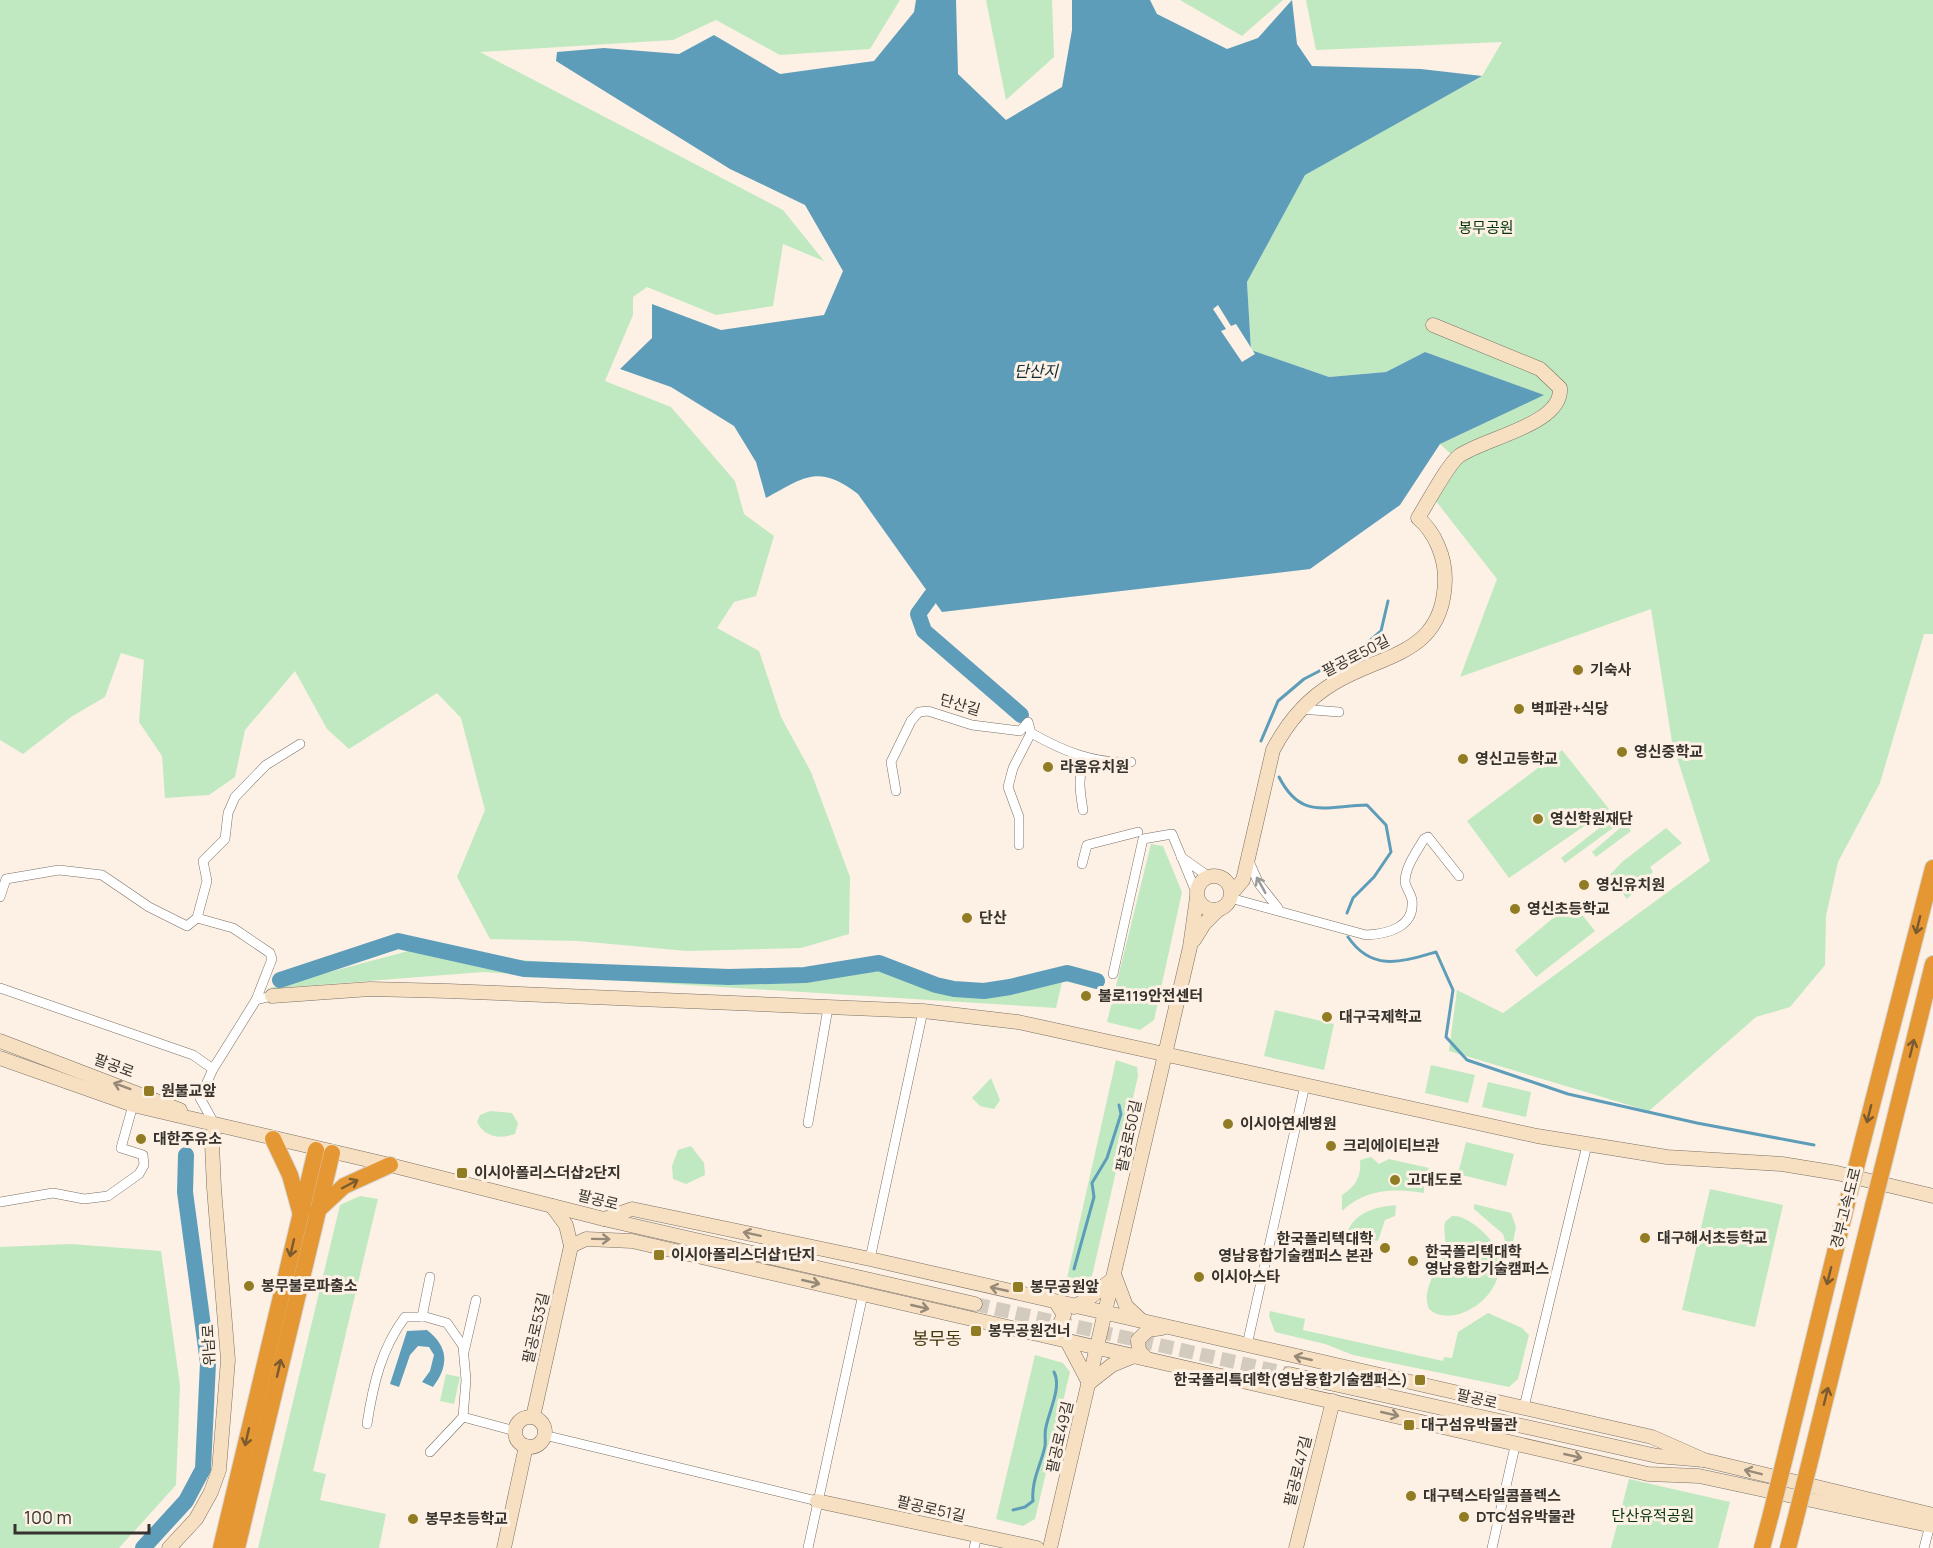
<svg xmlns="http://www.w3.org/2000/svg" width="1933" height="1548" font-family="Manrope,'Noto Sans KR',sans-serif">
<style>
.green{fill:#c1e9c1}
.water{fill:#5e9dba}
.pier{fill:#fcf1e4}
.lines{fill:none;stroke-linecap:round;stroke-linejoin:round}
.stream{stroke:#5e9dba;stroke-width:3}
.river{stroke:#5e9dba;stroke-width:16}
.secondary-tunnel{stroke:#d4cbbf;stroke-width:14;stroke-dasharray:14 7;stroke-linecap:butt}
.street-casing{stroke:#796f64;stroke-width:10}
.secondary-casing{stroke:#796f64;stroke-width:15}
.highway-casing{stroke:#d7d6d5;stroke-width:18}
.street{stroke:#fff;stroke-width:9}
.secondary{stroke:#f7e0c2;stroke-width:14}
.highway{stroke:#e49732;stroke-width:16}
.highway-bridge-casing{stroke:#d7d6d5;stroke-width:18;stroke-linecap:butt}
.highway-bridge{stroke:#e49732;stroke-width:16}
.oneway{stroke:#9a9896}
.oneway2{stroke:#7c5a2f}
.oneway3{stroke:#968978}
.poi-dot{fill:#917c23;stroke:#fcf1e4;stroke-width:2}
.labels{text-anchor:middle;stroke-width:6;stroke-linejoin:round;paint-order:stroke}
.park-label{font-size:15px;fill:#04350a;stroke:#fcf1e4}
.street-label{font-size:15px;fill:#36322d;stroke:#fcf1e4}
.poi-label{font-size:15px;font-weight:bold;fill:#36322d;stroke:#fcf1e4;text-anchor:start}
.water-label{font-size:16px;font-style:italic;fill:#0f2e3b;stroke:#fcf1e4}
.quarter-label{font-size:18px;fill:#42380e;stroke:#fcf1e4}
</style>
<rect width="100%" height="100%" fill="#fcf1e4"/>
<g class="green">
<path d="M0,0H900L870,49L780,55L716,20L673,40L480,52L783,210L824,261L783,244L773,306L716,315L647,287L633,297V315L605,381L671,407L735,481L744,514L774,536L756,596L734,602L717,628L759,651L781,717L811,772L850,877L849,934L801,948L687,951L578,941L490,939L457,877L485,810L461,718L437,693L349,749L327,729L295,671L245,730L235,777L209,795L165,798L162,756L139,722L144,660L121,653L105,697L71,717L23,754L0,740Z"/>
<path d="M986,0H1052L1054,57L1006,100Z"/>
<path d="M1180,0H1283L1242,36Z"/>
<path d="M1306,0H1933V634H1924L1880,783L1838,862L1826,916L1825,965L1790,1007L1756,1017L1649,1111L1449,1051L1457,990L1503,1013L1710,861L1672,742L1651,609L1460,677L1497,579L1435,500L1458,461L1440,444L1543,395L1425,352L1386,372L1329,377L1251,350L1247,282L1305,174L1482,76L1502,42L1316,50Z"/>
<path d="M1562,750L1609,809L1509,878L1467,821Z"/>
<path d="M1616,815L1621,822L1565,863L1561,858Z"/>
<path d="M1626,823L1631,831L1596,857L1592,852Z"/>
<path d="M1666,828L1682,843L1650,867L1653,872L1627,899L1609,876L1622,862Z"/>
<path d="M1151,844L1163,846L1182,892L1154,1020L1140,1030L1107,1022Z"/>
<path d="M1572,902L1595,931L1536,977L1515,950Z"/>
<path d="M412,950L676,974L875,967L954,995L1006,993L1063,978L1056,1008L483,972L266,989Z"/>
<path d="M1275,1010L1334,1024L1324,1070L1264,1056Z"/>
<path d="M1116,1060L1137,1067L1138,1076L1092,1276L1081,1281L1067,1278Z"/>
<path d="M1431,1065L1475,1075L1468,1103L1425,1093Z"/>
<path d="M991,1078L1000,1100L994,1109L980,1106L972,1098Z"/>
<path d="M1488,1082L1531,1092L1526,1117L1482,1107Z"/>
<path d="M490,1111L512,1113L518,1123L515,1134C500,1139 485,1138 477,1122L480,1115Z"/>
<path d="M1466,1142L1514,1154L1506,1186L1458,1174Z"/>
<path d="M691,1146L704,1163L705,1175L686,1184L673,1179L672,1166L678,1150Z"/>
<path d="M1371,1157L1379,1164L1389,1159L1429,1168L1424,1178V1193C1394,1188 1365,1189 1342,1211V1195C1355,1187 1362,1176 1360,1160Z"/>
<path d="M1710,1189L1783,1205L1755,1327L1682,1310Z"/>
<path d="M360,1196L378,1199L313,1471L326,1474L320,1500L386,1514L379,1548H258L340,1205Z"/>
<path d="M1474,1204L1511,1213L1516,1227L1510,1258L1503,1234L1474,1209Z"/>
<path d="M1396,1205L1395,1216L1385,1220L1378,1241L1347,1233C1355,1212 1375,1207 1396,1205Z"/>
<path d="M1452,1216C1462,1215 1473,1223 1481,1230C1534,1276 1459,1336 1429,1309C1420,1288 1441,1267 1445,1246C1446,1238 1443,1230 1445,1222Z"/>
<path d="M71,1244L161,1251L180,1385L176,1485L119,1548H0V1247Z"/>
<path d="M1270,1311L1305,1319L1303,1330L1443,1361L1444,1357L1452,1358L1458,1332L1488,1313L1522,1328L1529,1335L1518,1379L1509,1387L1353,1355L1325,1344L1275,1332L1269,1316Z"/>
<path d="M1035,1355L1063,1363L1070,1372L1035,1519L1023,1526L996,1519Z"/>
<path d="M446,1374L460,1377L454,1404L440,1401Z"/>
<path d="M1629,1479L1730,1502L1718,1548H1611Z"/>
</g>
<g class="water">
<path d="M916,0H956L958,74L1006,120L1062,87L1072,30V0H1150L1157,14L1227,49L1258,38L1292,0L1297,44L1312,66L1421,69L1482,76L1305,175L1247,282L1251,350L1329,377L1386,372L1425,352L1544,395L1440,444L1400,505L1310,569L942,612L858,494C818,464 805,477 766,498L756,462L734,426L671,387L620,369L652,338V304L721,330L824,315L843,271L805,205L730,169L556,61L557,52L604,48L679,54L714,35L780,74L874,61L914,12Z"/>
<path d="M427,1330C449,1347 449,1366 433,1387L422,1382L430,1371L434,1355L429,1347L418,1346L410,1355L399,1387L390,1384L407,1331Z"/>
</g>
<path class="pier" d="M1218,305L1231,326L1236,324L1255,354L1242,362L1221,331L1226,329L1213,309Z"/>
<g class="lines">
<g class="stream">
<path d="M1261,741L1278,701L1304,679L1358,651L1381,631L1388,601"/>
<path d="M1279,777C1301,820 1325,806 1367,805L1386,825L1391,852L1374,877L1353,898L1347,913"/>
<path d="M1348,937C1372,972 1401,962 1436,952L1453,990L1446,1037L1467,1060L1568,1094L1697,1123L1814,1145"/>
<path d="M1074,1269L1094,1197L1092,1183L1107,1158L1121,1114L1119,1105"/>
<path d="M1013,1510L1025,1507L1033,1501C1031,1481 1041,1465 1045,1446C1046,1439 1044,1433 1046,1427C1049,1411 1062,1387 1054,1372"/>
</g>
<g class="river">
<path d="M931,596L918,614L924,631L1021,715"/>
<path d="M280,980L398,941L524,969L729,977L805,975L879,963L936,985L954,989L984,991L1010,987L1067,973L1097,981"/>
<path d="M143,1548L186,1501L203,1469L208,1363L185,1192L186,1155"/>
</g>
<path class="secondary-tunnel" d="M975,1304L1289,1374"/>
<defs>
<g id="street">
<path d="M1300,709L1339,712"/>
<path d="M896,791L891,762L911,721L919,712L928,711L972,725L1020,731L1028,722L1031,733C1063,751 1094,764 1131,762"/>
<path d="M1083,810C1080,792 1077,775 1086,759"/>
<path d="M1019,845V817L1008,787L1013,768L1031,733"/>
<path d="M1181,857L1208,876"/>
<path d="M1248,859L1259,884L1278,908"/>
<path d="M1082,864L1087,845L1138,832"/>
<path d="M0,897L6,879L59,870L102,875L149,907L187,926L197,918"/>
<path d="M1230,898L1366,935C1388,934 1415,927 1412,900C1411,894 1406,888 1405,882C1405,867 1417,851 1424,839L1428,837L1459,876"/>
<path d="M1113,974L1143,839L1172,834L1196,892"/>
<path d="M0,988L193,1055L213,1069"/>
<path d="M256,1000L272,959L270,953L233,928L197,918L207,881L203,861L225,839L228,813L235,797L266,765L300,744"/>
<path d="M808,1123L828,1008"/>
<path d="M215,1125L200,1098L213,1069L256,1000L272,996"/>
<path d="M0,1202L53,1193L84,1199L108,1196L139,1174L144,1165L143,1155L121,1148L133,1105"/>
<path d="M870,1259L923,1011"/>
<path d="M422,1317L430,1277"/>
<path d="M1247,1345L1305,1085"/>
<path d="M464,1352L476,1300"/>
<path d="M1524,1407L1587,1145"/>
<path d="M367,1424C373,1385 381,1349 405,1317H426L447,1323L463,1346L466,1380L463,1417"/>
<path d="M544,1435L817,1501"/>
<path d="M430,1452L463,1417L515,1431"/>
<path d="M808,1548L863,1294"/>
<path d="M974,1548L977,1536"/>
<path d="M1492,1548L1516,1442"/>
<path d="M1924,1548L1930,1525"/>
</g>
<g id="secondary">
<circle cx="1214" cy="893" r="17"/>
<path d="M1232,893L1243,880L1273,750C1287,723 1307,699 1334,683C1384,653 1444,655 1445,579C1445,557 1435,532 1418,518C1427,504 1448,464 1459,456C1483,438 1563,425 1560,388L1540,369L1433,325"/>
<path d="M1194,940L1204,924L1219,909"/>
<path d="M272,996L370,989L448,991L923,1011L1018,1022L1537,1136L1667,1157L1782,1164L1837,1173L1933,1196"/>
<path d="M0,1041L180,1110"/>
<path d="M0,1058L133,1105L390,1165L604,1219L975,1304"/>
<path d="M604,1219L632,1209L870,1259L1652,1437L1704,1460"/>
<path d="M571,1246L586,1239L632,1241L1648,1474L1699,1476L1933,1526"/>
<path d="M1074,1307L1092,1296L1115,1277L1126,1306L1141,1320"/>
<path d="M1041,1334L1057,1330L1064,1315L1056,1302"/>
<path d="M1067,1341L1089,1383L1112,1365L1134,1356"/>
<path d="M1147,1359L1139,1351L1138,1340L1148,1330L1162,1328"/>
<path d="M1289,1374L1657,1456L1704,1460L1933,1515"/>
<path d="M533,1417L571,1246L566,1225L552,1206"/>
<circle cx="530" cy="1432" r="15"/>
<path d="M817,1501L1037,1548"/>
<path d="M169,1548L196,1519L211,1492L219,1470L228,1360L214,1188L212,1144L215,1125"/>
<path d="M504,1548L526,1446"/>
<path d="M1050,1548L1190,947L1197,897"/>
<path d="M1296,1548L1333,1401"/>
</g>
<g id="highway">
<path d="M273,1139L290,1175L300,1211"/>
<path d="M1863,1140L1933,868"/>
<path d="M1888,1146L1933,964"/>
<path d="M317,1211L344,1186L390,1165"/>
<path d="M1787,1449L1848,1199"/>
<path d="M1812,1453L1873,1206"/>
<path d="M221,1548L316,1150"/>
<path d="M237,1548L332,1153"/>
<path d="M1762,1548L1771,1514"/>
<path d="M1788,1548L1795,1521"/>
</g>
</defs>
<use href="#street" class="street-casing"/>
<use href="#secondary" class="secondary-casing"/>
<use href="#highway" class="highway-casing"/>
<use href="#street" class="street"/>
<use href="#secondary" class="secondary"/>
<use href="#highway" class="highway"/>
<defs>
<g id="highway-bridge">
<path d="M1848,1199L1863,1140"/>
<path d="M1873,1206L1888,1146"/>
<path d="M1771,1514L1787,1449"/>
<path d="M1795,1521L1812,1453"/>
</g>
</defs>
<use href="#highway-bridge" class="highway-bridge-casing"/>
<use href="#highway-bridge" class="highway-bridge"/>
</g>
<defs><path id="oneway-shaft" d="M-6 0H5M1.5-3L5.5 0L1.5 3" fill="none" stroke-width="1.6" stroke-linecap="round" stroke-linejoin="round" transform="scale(1.5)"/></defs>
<use class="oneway" href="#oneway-shaft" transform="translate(1261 885) rotate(-119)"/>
<g class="oneway2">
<use href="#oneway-shaft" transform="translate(1918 925) rotate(104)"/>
<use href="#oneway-shaft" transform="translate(1912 1048) rotate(-76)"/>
<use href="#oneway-shaft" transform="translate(1869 1114) rotate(104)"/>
<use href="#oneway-shaft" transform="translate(350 1184) rotate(-28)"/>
<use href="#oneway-shaft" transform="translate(292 1248) rotate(103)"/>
<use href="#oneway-shaft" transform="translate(1829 1276) rotate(104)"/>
<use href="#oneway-shaft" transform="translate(279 1368) rotate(-77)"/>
<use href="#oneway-shaft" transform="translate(1826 1396) rotate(-76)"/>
<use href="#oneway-shaft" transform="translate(247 1437) rotate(103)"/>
</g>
<g class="oneway3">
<use href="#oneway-shaft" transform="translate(122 1086) rotate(-160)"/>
<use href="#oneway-shaft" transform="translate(752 1234) rotate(-168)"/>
<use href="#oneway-shaft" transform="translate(601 1239) rotate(1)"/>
<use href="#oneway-shaft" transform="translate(811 1282) rotate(13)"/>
<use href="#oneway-shaft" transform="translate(999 1289) rotate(-167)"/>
<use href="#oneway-shaft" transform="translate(920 1307) rotate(13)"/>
<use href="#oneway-shaft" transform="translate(1303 1358) rotate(-167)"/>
<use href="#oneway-shaft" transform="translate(1390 1414) rotate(13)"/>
<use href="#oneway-shaft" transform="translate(1573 1456) rotate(13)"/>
<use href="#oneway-shaft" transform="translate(1753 1472) rotate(-166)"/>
</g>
<g class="poi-dot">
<circle cx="1578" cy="670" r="6"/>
<circle cx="1519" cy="709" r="6"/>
<circle cx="1622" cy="752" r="6"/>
<circle cx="1463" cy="759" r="6"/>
<circle cx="1048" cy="767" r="6"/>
<circle cx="1538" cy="819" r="6"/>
<circle cx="1584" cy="885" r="6"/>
<circle cx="1515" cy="909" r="6"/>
<circle cx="967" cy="918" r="6"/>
<circle cx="1086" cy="996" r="6"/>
<circle cx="1327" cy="1017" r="6"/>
<rect x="143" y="1085" width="12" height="12" rx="3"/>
<circle cx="1228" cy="1124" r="6"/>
<circle cx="141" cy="1139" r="6"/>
<circle cx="1331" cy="1146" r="6"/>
<rect x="456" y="1167" width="12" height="12" rx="3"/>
<circle cx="1395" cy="1180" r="6"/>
<circle cx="1645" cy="1238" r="6"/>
<circle cx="1385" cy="1248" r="6"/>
<rect x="653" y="1249" width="12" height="12" rx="3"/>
<circle cx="1413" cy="1261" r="6"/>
<circle cx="1199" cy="1277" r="6"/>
<circle cx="249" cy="1286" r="6"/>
<rect x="1012" y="1281" width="12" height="12" rx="3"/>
<rect x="970" y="1325" width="12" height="12" rx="3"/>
<rect x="1414" y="1374" width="12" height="12" rx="3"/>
<rect x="1403" y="1419" width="12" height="12" rx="3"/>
<circle cx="1411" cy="1496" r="6"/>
<circle cx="1464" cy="1517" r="6"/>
<circle cx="413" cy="1519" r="6"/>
</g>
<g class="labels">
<g class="park-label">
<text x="1486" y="233">봉무공원</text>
<text x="1653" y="1521">단산유적공원</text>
</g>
<g class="street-label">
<text transform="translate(1356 656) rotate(-27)" y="5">팔공로50길</text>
<text transform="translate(960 705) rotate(16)" y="5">단산길</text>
<text transform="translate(114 1066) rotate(20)" y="5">팔공로</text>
<text transform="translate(1129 1136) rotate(-78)" y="5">팔공로50길</text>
<text transform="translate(598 1200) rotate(14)" y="5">팔공로</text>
<text transform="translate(1846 1208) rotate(-76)" y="5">경부고속도로</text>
<text transform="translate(536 1328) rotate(-77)" y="5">팔공로53길</text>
<text transform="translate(209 1345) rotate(-93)" y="5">위남로</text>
<text transform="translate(1477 1399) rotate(13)" y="5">팔공로</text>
<text transform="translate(1060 1437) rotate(-77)" y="5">팔공로49길</text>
<text transform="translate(1298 1471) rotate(-76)" y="5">팔공로47길</text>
<text transform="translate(931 1509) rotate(13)" y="5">팔공로51길</text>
</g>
<g class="poi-label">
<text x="1590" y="675">기숙사</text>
<text x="1531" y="714">벽파관+식당</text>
<text x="1634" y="757">영신중학교</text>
<text x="1475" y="764">영신고등학교</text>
<text x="1060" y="772">라움유치원</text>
<text x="1550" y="824">영신학원재단</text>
<text x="1596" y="890">영신유치원</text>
<text x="1527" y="914">영신초등학교</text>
<text x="979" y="923">단산</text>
<text x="1098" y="1001">불로119안전센터</text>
<text x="1339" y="1022">대구국제학교</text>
<text x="161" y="1096">원불교앞</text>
<text x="1240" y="1129">이시아연세병원</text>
<text x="153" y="1144">대한주유소</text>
<text x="1343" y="1151">크리에이티브관</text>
<text x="474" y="1178">이시아폴리스더샵2단지</text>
<text x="1407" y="1185">고대도로</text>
<text x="1657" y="1243">대구해서초등학교</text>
<text x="1373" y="1244" text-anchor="end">한국폴리텍대학<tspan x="1373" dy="17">영남융합기술캠퍼스 본관</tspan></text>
<text x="1425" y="1257">한국폴리텍대학<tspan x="1425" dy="17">영남융합기술캠퍼스</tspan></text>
<text x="671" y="1260">이시아폴리스더샵1단지</text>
<text x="1211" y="1282">이시아스타</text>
<text x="261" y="1291">봉무불로파출소</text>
<text x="1030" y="1292">봉무공원앞</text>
<text x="988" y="1336">봉무공원건너</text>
<text x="1408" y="1385" text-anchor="end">한국폴리특데학(영남융합기술캠퍼스)</text>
<text x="1421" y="1430">대구섬유박물관</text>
<text x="1423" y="1501">대구텍스타일콤플렉스</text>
<text x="1476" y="1522">DTC섬유박물관</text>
<text x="425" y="1524">봉무초등학교</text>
</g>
<g class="water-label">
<text x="1036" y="377">단산지</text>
</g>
<g class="quarter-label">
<text x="937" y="1345">봉무동</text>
</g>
</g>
<path d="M15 1524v9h134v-9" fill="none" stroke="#36322d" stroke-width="3"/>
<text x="24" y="1524" font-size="18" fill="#36322d" stroke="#fcf1e4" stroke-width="4.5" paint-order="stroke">100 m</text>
</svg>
